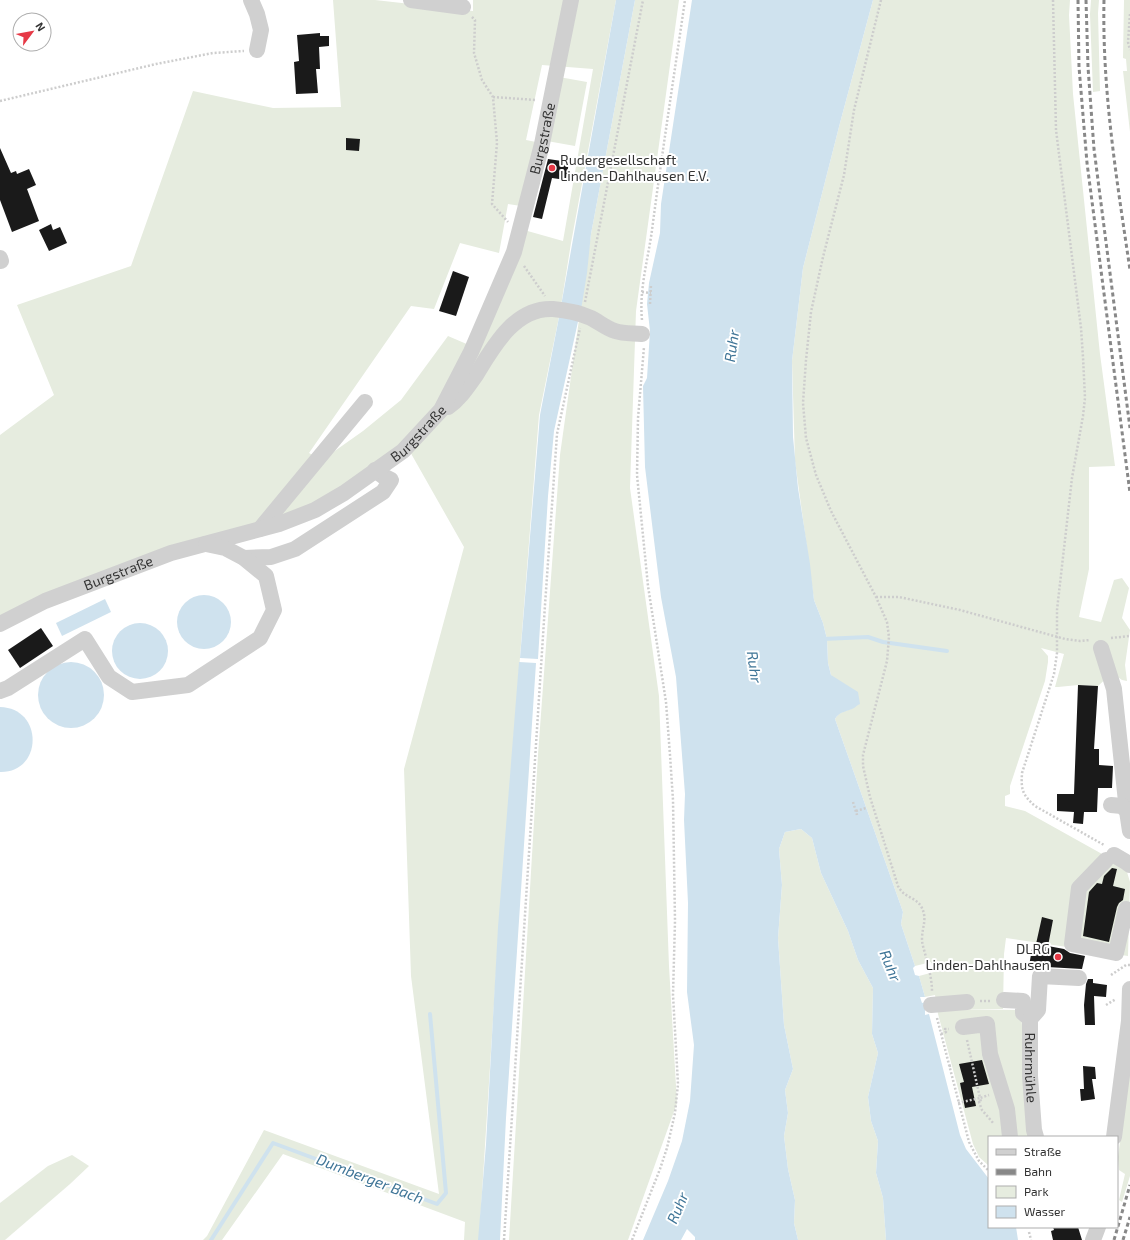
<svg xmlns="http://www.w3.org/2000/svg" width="1130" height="1240" font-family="'Exo 2',sans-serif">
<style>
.green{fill:#e6ecdf;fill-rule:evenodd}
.water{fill:#cfe2ee}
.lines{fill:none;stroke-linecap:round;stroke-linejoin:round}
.stream{stroke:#cfe2ee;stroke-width:4}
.building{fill:#1a1a1a}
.path{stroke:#cdcdcd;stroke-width:2.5;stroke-dasharray:2 2;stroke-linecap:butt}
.minor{stroke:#d0d0d0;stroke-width:16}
.rail{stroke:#888;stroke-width:3;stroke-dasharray:4 3;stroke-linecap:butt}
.poi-dot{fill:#e63946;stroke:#fff;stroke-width:1.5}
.labels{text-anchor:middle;stroke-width:4;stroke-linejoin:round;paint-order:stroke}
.street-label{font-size:14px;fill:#333;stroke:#fff}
.poi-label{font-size:14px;fill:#333;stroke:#fff;text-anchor:start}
.water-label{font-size:15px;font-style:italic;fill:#3f7597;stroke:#fff}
</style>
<rect width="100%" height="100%" fill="#fff"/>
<g class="green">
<path d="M333,0H375L473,11V0H616L571,243L560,312L539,415L499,925L479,1240H464L465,1222L283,1154L222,1240H203L207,1236L264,1130L439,1194L411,976L404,769L464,547L409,450L330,500L0,617V435L54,395L17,305L131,266L193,91L273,108L341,107ZM542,65L593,69L563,241L524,230L469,345L448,336L401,400L363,431L322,460L309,453L411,306L434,309L460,243L499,253L508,204L521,206L536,142L526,140Z"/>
<path d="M635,0H679L636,311L630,488L659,696L669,966L677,1103L628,1240H509L538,755L560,455L591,234Z"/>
<path d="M873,0H1070L1069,15L1073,94L1100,354L1115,466L1089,467V569L1079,617L1101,622L1114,580L1122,578L1129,588L1122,618L1130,630L1125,665L1127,681L1122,680L1112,673L1098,686L1078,685L1058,687H1055L1064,654L1041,648L1048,656V662L1045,681L1010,786V794L1005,796V806L1025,811L1120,864L1127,872L1130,882L1128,956L1006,938L1004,954L1003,1009H949L1019,1010L1021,1014L1032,1137H989V1166L979,1157L973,1144L938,1014L935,995L925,997L919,976L934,972L931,962L915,966L901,924L903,912L835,719C839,712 845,711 851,709L831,675L828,663L827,639L823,623L814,600L795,461L792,361L803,268L840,123Z"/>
<path d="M1091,0H1099L1098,13L1100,91L1093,92L1090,14Z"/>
<path d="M1124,0H1130V132L1123,71H1127L1126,59L1123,58Z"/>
<path d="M559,77L587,82L575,146L547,141Z"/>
<path d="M801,829L812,838L821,873L848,931L858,960L873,988L872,1034L878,1053L868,1097L871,1121L878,1141L876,1173L883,1198L886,1240H798L794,1223L795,1200L788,1169L784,1136L788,1113L785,1090L793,1069L784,1025L778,938L782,885L779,849L785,832Z"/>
<path d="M1130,1065V1176L1122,1202L1119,1200L1125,1174L1119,1170L1118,1157Z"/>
<path d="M72,1155L89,1166L70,1184L5,1240H0V1203L48,1166Z"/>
</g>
<g class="water">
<path d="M616,0H635L591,234L587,273L581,310L561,306Z"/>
<path d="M692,0H873L840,123L803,268L792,361L793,437L798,488L810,564L814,600L823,623L827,639L828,663L831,675L858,692L860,704C857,705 855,708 852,709C845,712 839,712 835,719L903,912L901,924L915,966L913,968L915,975L919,976L925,997H920L922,1003L930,1001L925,1009V1015L929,1014L960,1135L966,1149L989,1179V1227H1016L1018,1240H886L883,1198L876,1173L878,1141L871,1121L868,1097L878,1053L872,1034L873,988L858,960L848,931L821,873L812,838L801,829L785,832L779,849L782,885L778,938L784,1025L793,1069L785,1090L788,1113L784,1136L788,1169L795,1200L794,1223L798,1240H695V1237L687,1229L681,1240H643L668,1181L682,1141L690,1101L694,1045L687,992L688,903L684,820L685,794L676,677L661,597L645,467L643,386L647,378L650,331L647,304L649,283L660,233L661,204Z"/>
<path d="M560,312L579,317L554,431L548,496L538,659L520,658L540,415Z"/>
<circle cx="204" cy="622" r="27"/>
<path d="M105,599L111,612L62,636L56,623Z"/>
<circle cx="140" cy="651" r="28"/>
<circle cx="71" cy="695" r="33"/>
<path d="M519,662L536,663L506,1118L500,1240H478L486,1144L498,927Z"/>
<path d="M0,707C44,708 43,773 0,772Z"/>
</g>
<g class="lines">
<g class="stream">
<path d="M823,639L868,637L883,642L947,651"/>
<path d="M211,1240L273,1143L437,1204L446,1193L430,1014"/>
</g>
</g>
<g class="building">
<path d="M320,33V36H329V46L319,47L320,69H316L318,93L296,94L294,62L299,61L297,35Z"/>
<path d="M346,138L360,139L359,151L346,150Z"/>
<path d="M0,148L11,173L16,171L17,174L29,169L36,185L27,189L39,221L12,232L0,200Z"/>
<path d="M548,159L569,162L566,180L552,178L542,219L533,217Z"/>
<path d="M51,224L53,230L60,227L67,243L49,251L39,230Z"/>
<path d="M453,271L469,277L456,316L439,311Z"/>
<path d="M41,628L53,646L20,668L8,650Z"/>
<path d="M1078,685L1098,686L1094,749H1099V765L1113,766L1112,788H1098L1097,812H1084L1083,824L1073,823L1074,812L1057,811V794H1074Z"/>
<path d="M1112,868L1117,869L1113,886L1125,889L1123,900L1119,903L1117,907L1109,942L1083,936L1089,892L1097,883L1102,884L1104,876Z"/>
<path d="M1042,917L1053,920L1048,946L1064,949L1070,953L1085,956L1082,969L1029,966L1033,943L1036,944Z"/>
<path d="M1088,979H1093V983L1107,985L1106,997L1094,996L1095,1025H1085L1084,1005L1086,984Z"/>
<path d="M982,1060L989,1084L972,1087L976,1106L965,1108L960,1083L964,1082L959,1064Z"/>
<path d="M1083,1066L1095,1067L1096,1079H1092L1095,1099L1081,1101L1080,1089H1084Z"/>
<path d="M1053,1227H1078L1082,1240H1053L1051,1231L1054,1230Z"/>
</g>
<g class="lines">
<g class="path">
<path d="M881,0L854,110L844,175L823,257L811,312L806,360L803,403L806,438L816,475L831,511L876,597L887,622L889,637L887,661L863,755V766L870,797L898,886C904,898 914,896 921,906C928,919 922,926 922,939C922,945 925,952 926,958C929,969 932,980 932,991"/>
<path d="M1053,0L1056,130L1081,328L1083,357L1085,398L1083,416L1072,478L1057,610V653L1054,674L1022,773C1021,790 1022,794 1035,806L1104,845"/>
<path d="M1130,14L1128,42L1130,50"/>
<path d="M472,17L475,20L474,53L482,80L493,97L497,143L492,204L508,222"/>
<path d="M493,97L536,100"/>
<path d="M0,101L156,64L213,53L244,51"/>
<path d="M524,266L545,296"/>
<path d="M642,292L651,293"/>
<path d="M585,302L643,0"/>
<path d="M650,304L651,284"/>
<path d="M642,320C639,289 648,260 652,230C662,153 674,76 685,0"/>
<path d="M876,597H899L960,610L1065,639L1080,641L1090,640"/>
<path d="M1111,638L1130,636"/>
<path d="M853,802L857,815"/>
<path d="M856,811L866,808"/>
<path d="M1111,975L1126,965H1130"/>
<path d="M980,1001H991"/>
<path d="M1106,1005L1116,999"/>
<path d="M937,1018L969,1142L979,1161L989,1171"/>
<path d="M941,1034L946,1032L945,1029H949"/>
<path d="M967,1040L980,1098L989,1095"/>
<path d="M949,1066L953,1065"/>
<path d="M958,1103L980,1098L981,1102H979L982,1110L994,1124"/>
<path d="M1029,1232L1031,1240"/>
<path d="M504,1240L545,605L557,434L580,328"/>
<path d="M632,1240L660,1169L667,1148L675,1113L678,1084L673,995L675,921L673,800L670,755L666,702L648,586L637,475L638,418L644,347"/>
</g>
<g class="minor">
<path d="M251,0L257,14L261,30L257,50"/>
<path d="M411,0L463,7"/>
<path d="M0,258L1,261"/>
<path d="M448,407C460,399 468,386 476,375C493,347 515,307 553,309C564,310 580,313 591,318C599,322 606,328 615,331C624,334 633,333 642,334"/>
<path d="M260,529L365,402"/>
<path d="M244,558L271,557L295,549L383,492L391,480L383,476L375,470"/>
<path id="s1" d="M0,624L45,601L171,553L279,524L315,510L344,493L403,451L441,410L471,352L514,252L542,144L571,0"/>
<path d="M1101,648L1114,689L1127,811"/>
<path d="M0,691L8,688L85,639L109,677L132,692L188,685L260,638L274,610L266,576L244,558L225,548L206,544"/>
<path d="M1111,805L1122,806L1127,811L1130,831"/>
<path d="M1114,855L1126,862L1130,865"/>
<path d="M1106,860L1079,888L1072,944L1116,953L1126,909"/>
<path id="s2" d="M1004,1000L1023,1001V1013L1030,1019V1076L1034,1130L1036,1137"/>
<path d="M931,1005L967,1002"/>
<path d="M1030,1019L1038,1010L1040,976L1079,978"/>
<path d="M963,1027L987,1024L990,1054L1007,1109L1010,1137"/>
<path d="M1114,1137L1129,1021L1130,989"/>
<path d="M1093,1240L1098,1227"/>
</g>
<g class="rail">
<path d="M1078,0L1079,67L1087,163L1130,493"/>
<path d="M1086,0L1088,67L1094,149L1130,428"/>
<path d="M1104,0C1102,91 1117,181 1130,270"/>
<path d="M1114,1240L1130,1185"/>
<path d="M1123,1240L1130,1217"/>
</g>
</g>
<g class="poi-dot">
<circle cx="552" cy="168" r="4"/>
<circle cx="1058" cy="957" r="4"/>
</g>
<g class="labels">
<g class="street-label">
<text dy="5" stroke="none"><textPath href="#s1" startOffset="789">Burgstraße</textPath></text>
<text dy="5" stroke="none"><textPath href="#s1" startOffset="465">Burgstraße</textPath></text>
<text dy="5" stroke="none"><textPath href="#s1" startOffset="129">Burgstraße</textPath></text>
<text dy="5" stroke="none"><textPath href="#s2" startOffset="89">Ruhrmühle</textPath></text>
</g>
<g class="poi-label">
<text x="560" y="165">Rudergesellschaft<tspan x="560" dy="16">Linden-Dahlhausen E.V.</tspan></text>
<text x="1050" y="954" text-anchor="end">DLRG<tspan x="1050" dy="16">Linden-Dahlhausen</tspan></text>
</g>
<g class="water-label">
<text transform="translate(732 346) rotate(-82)" y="5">Ruhr</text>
<text transform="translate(754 667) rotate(82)" y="5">Ruhr</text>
<text transform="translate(890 966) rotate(68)" y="5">Ruhr</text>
<text transform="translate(370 1179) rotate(21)" y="5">Dumberger Bach</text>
<text transform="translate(678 1208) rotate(-67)" y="5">Ruhr</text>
</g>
</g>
<rect x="988" y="1136" width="130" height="92" fill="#ffffff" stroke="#adadad"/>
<rect x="996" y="1149" width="20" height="6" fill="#d0d0d0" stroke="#adadad"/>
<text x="1024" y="1156" font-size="12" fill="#333333">Straße</text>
<rect x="996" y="1169" width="20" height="6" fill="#888888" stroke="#adadad"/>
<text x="1024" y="1176" font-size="12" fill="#333333">Bahn</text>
<rect x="996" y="1186" width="20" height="12" fill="#e6ecdf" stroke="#adadad"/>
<text x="1024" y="1196" font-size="12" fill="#333333">Park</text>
<rect x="996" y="1206" width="20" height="12" fill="#cfe2ee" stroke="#adadad"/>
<text x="1024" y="1216" font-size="12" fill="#333333">Wasser</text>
<g transform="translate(32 32) rotate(58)"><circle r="19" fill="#ffffff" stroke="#adadad"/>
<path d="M0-3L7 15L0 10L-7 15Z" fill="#e63946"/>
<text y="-6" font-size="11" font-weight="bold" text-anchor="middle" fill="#333333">N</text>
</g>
</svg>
